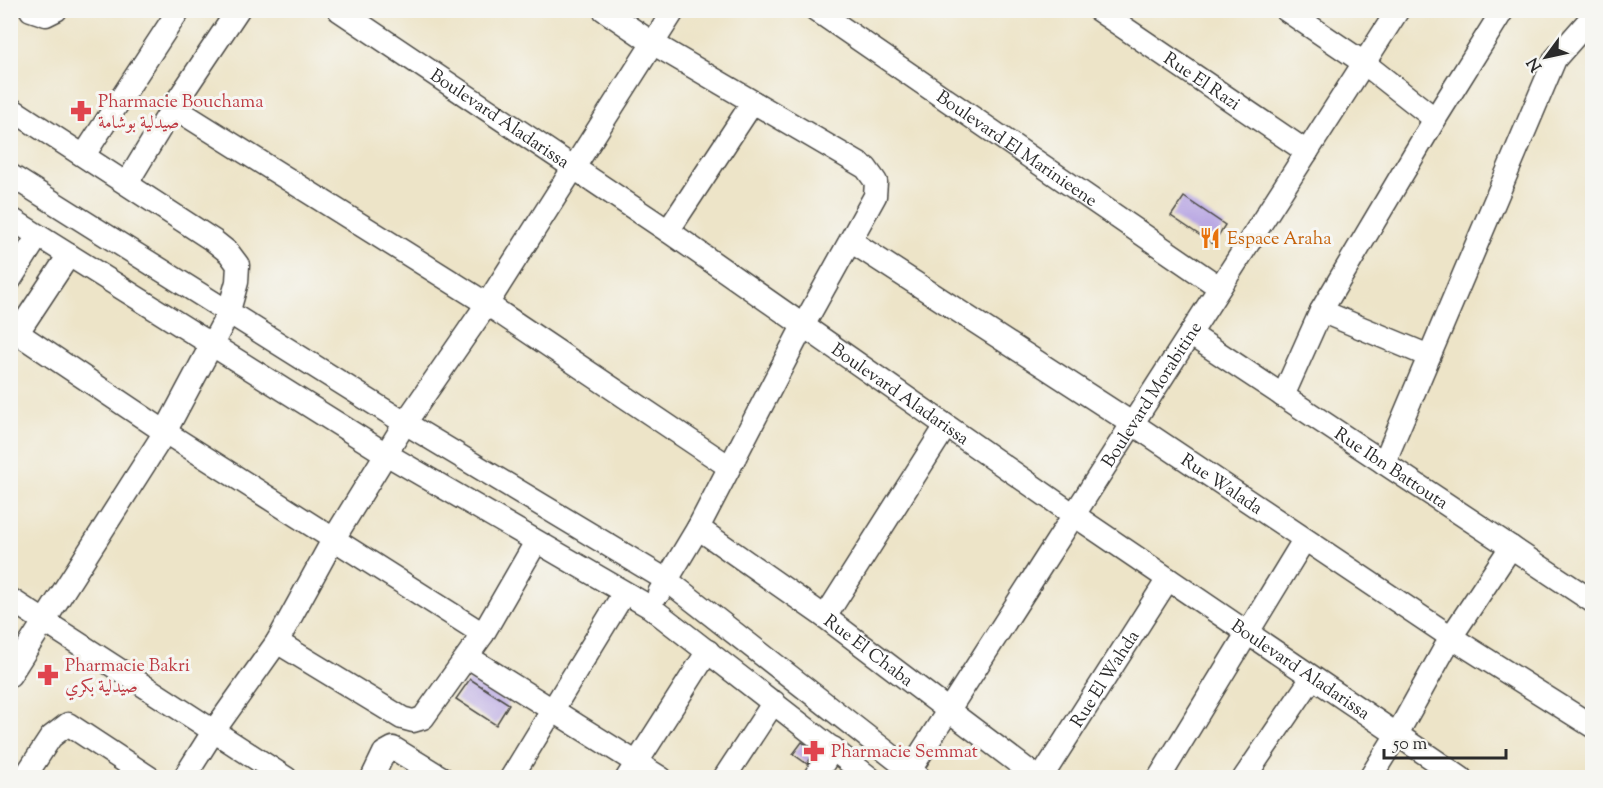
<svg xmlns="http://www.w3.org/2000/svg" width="1603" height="788" font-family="'Sorts Mill Goudy',Amiri,serif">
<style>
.building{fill:#baa9e3}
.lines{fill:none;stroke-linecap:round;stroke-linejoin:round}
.minor-casing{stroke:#484743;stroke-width:25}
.minor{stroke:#fff;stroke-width:22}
.labels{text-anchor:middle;stroke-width:6;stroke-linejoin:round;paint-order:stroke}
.street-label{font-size:18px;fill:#2b2b2b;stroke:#f6f6f2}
.health-label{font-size:18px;fill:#be3a42;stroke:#f6f6f2;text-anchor:start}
.food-label{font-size:18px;fill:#c56008;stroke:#f6f6f2;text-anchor:start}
</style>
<rect width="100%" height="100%" fill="#f6f6f2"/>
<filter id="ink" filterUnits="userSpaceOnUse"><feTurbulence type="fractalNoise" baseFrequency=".0167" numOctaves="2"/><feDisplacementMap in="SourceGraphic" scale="12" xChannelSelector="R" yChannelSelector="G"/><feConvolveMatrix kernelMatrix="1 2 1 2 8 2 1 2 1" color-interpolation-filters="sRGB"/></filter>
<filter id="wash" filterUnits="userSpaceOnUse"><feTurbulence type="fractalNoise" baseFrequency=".008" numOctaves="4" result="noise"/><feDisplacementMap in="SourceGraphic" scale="24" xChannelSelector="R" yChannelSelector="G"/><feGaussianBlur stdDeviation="1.35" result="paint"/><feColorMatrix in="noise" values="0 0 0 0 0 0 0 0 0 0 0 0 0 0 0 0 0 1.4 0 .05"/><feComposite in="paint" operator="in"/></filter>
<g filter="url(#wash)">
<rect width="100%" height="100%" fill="#ede4c8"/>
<g id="blocks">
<g class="building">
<path d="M1184,197L1225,225L1213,244L1171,216Z"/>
<path d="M470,679L509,704L496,725L456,699Z"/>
<path d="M802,742L815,752L807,764L793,754Z"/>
</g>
</g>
</g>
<g filter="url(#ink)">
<use href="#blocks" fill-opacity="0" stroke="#484743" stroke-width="1.5"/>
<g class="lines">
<defs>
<g id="minor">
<path d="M31,10L46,15L56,10"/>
<path id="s1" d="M339,10L668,231L1074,515L1461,778"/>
<path d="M604,10L654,44L866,168L876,182L875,196L803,326L698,528L659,593"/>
<path id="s2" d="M816,10L1219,287"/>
<path id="s3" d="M1098,10L1307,152"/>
<path d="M1286,10L1364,63L1435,119"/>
<path d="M173,107L487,304L728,466"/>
<path d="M10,108L214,241L229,253L238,265L237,282L228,314L165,432L10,675"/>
<path d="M84,155L179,10"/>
<path d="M10,175L405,423L668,581L920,778"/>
<path d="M127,183L173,107L238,10"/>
<path d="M10,218L386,454L650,607L870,778"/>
<path d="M668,231L753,102"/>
<path id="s4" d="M852,242L1133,424L1451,637L1592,726"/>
<path d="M10,280L38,236"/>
<path d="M1321,311L1429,356"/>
<path d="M10,328L165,432L483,634"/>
<path d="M18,332L69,255"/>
<path id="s5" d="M1190,334L1592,601"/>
<path d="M1283,396L1321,311L1435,119L1503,10"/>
<path d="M1384,463L1555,59L1592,17"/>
<path id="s6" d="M698,528L825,617L1038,778"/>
<path d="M10,599L286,778"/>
<path d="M825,617L946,426"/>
<path d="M277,642L402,718L413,721L423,718L483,634L536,542"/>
<path d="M468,657L661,778"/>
<path d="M24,778L51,737L68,724L150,778"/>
<path d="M184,778L213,732L277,642L333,540L405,423L487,304L674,10"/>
<path d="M372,778L384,753L393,748L442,778"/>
<path d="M511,778L624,593"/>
<path d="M627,778L708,651"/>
<path d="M724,778L774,702"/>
<path d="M814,778L833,748"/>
<path id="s7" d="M905,778L1398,10"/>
<path id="s8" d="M1041,778L1168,579"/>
<path d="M1159,778L1304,540"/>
<path d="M1244,778L1312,678"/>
<path d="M1370,778L1396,736L1451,637L1511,547"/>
</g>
</defs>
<use href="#minor" class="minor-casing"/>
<use href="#minor" class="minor"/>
</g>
</g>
<defs>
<symbol id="pharmacy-bare" viewBox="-9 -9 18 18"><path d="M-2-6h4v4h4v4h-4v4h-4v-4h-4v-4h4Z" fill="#e0444e" stroke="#f6f6f2" stroke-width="2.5" paint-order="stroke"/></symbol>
<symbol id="restaurant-bare" viewBox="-9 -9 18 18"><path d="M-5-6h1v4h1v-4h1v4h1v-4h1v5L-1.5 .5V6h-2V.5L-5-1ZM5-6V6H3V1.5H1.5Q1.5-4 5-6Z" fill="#e8710a" stroke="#f6f6f2" stroke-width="2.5" paint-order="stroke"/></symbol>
</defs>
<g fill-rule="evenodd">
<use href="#pharmacy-bare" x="66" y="96" width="30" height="30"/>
<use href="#restaurant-bare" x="1195" y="223" width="30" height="30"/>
<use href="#pharmacy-bare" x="33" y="660" width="30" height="30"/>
<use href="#pharmacy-bare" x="799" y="736" width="30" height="30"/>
</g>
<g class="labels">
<g class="street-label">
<text dy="6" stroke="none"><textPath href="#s3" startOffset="126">Rue El Razi</textPath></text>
<text dy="6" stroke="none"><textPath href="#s1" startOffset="194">Boulevard Aladarissa</textPath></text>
<text dy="6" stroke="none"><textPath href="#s2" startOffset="244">Boulevard El Marinieene</textPath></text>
<text dy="6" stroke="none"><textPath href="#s1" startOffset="680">Boulevard Aladarissa</textPath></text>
<text dy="6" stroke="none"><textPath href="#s7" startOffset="456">Boulevard Morabitine</textPath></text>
<text dy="6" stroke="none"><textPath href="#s5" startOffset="242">Rue Ibn Battouta</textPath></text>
<text dy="6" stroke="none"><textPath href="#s4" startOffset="442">Rue Walada</textPath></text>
<text dy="6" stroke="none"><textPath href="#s6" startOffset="210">Rue El Chaba</textPath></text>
<text dy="6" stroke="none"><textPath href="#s1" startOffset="1166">Boulevard Aladarissa</textPath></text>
<text dy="6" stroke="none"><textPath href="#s8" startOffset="118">Rue El Wahda</textPath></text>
</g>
<g class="health-label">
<text x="98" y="107">Pharmacie Bouchama<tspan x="98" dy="21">صيدلية بوشامة</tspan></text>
<text x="65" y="671">Pharmacie Bakri<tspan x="65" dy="21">صيدلية بكري</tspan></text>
<text x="831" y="757">Pharmacie Semmat</text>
</g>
<g class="food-label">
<text x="1227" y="244">Espace Araha</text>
</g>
</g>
<rect width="1603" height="788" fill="none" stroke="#f6f6f2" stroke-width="36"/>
<g transform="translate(1546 57) rotate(237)" stroke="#f6f6f2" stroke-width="4.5" paint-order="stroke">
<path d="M0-4.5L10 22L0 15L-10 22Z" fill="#2b2b2b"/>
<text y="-9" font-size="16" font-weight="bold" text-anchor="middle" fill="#2b2b2b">N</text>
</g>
<path d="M1384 749v9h122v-9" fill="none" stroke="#2b2b2b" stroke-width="3"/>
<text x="1393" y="749" font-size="18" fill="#2b2b2b" stroke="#f6f6f2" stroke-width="4.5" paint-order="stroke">50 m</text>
</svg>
